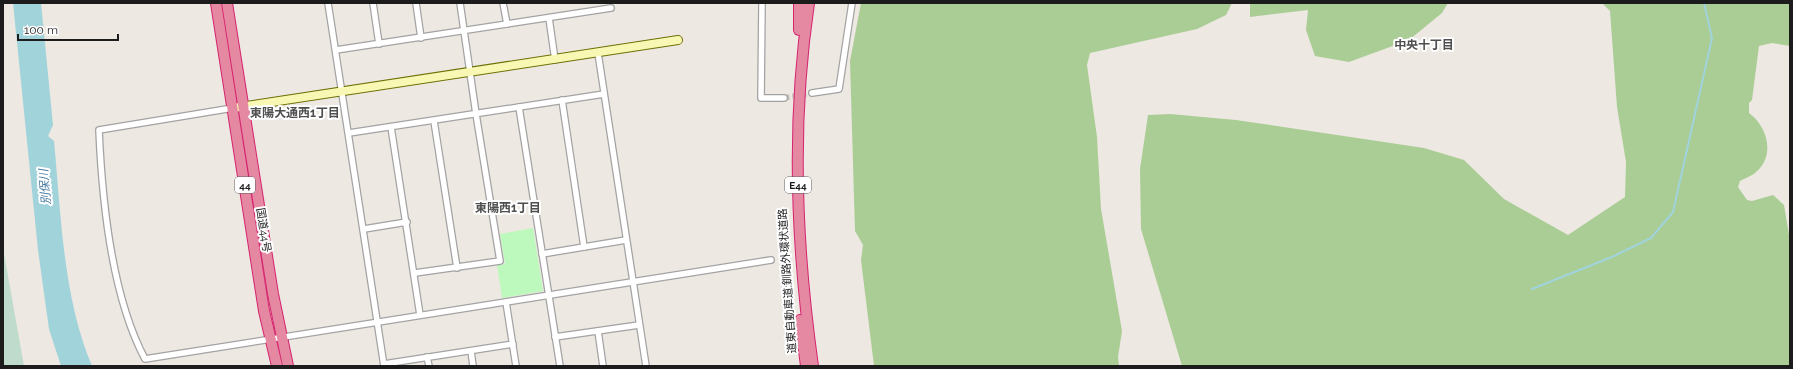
<svg xmlns="http://www.w3.org/2000/svg" width="1793" height="369" font-family="Raleway,'Noto Sans JP',sans-serif">
<style>
.forest{fill:#aacd96}
.wetland{fill:#bedbcc}
.park{fill:#bdf9bd}
.water{fill:#a1d3db}
.lines{fill:none;stroke-linecap:round;stroke-linejoin:round}
.stream{stroke:#a1d3db;stroke-width:2}
.street-tunnel{stroke:#c3bfba;stroke-width:5.5;stroke-dasharray:5.5 3;stroke-linecap:butt}
.street-casing{stroke:#a3a3a3;stroke-width:8}
.secondary-casing{stroke:#6d7005;stroke-width:10}
.highway-casing{stroke:#d5246f;stroke-width:12}
.street{stroke:#fff;stroke-width:5.5}
.secondary{stroke:#f9f7b4;stroke-width:8}
.highway{stroke:#e588a1;stroke-width:10}
.labels{text-anchor:middle;stroke-width:4;stroke-linejoin:round;paint-order:stroke}
.shield{fill:#fff;stroke:#606060;stroke-width:1}
.shield-label{font-size:10px;font-weight:bold;fill:#1c1c1c}
.street-label{font-size:11px;fill:#1c1c1c;stroke:#fff}
.neighbourhood-label{font-size:12px;font-weight:bold;fill:#4f4f4f;stroke:#fff}
.water-label{font-size:12px;font-style:italic;fill:#477ba2;stroke:#fff}
</style>
<rect width="100%" height="100%" fill="#ede8e1"/>
<g class="forest">
<path d="M861,3H1232L1226,15L1197,29L1090,53L1087,65L1097,137L1101,209L1122,331L1118,357L1119,366H874L861,260L863,245L855,231L850,61Z"/>
<path d="M1250,3H1448L1442,13L1409,40L1349,62L1315,56L1306,30L1308,10L1250,17Z"/>
<path d="M1602,3H1786L1790,4V46L1772,43L1759,46L1752,100L1749,103V113C1767,126 1776,155 1756,172C1752,176 1745,178 1740,181L1738,187L1747,200L1752,201L1773,195L1784,205L1790,241V366H1182L1141,229L1140,169L1148,115L1170,114L1236,120L1424,148L1464,160L1504,199L1568,235L1625,197L1626,162L1617,107L1610,11Z"/>
</g>
<path class="wetland" d="M3,248L24,366H3Z"/>
<path class="park" d="M533,228L543,291L502,298L497,265L505,264L500,234Z"/>
<path class="water" d="M13,3H41L53,125L48,136L54,141C61,214 63,298 92,366H61L49,329L38,250Z"/>
<g class="lines">
<path class="stream" d="M1532,289L1612,257L1651,238L1673,212L1712,38L1704,3"/>
<path class="street-tunnel" d="M784,98L812,93"/>
<defs>
<g id="street">
<path d="M328,3L384,366"/>
<path d="M373,3L379,44"/>
<path d="M416,3L421,38"/>
<path d="M503,3L507,24"/>
<path d="M762,3L761,98H784"/>
<path d="M549,18L555,60"/>
<path d="M336,50L611,8"/>
<path d="M598,53L646,366"/>
<path d="M812,93L839,89L852,3"/>
<path d="M562,100L584,247"/>
<path d="M519,107L560,366"/>
<path d="M233,108L99,130C102,200 112,297 145,359L771,260"/>
<path d="M434,121L457,268"/>
<path d="M391,127L420,315"/>
<path d="M349,133L604,94"/>
<path d="M364,229L407,222"/>
<path d="M542,254L626,240"/>
<path d="M415,273L500,261L476,114L460,3"/>
<path d="M506,302L516,366"/>
<path d="M598,331L603,366"/>
<path d="M555,337L639,325"/>
<path d="M471,351L473,366"/>
<path d="M427,357L429,366"/>
<path d="M384,364L513,344"/>
</g>
<path id="secondary" d="M233,108L678,40"/>
<g id="highway">
<path d="M216,3L264,311L277,366"/>
<path d="M227,3L273,294L288,366"/>
<path d="M799,3V30"/>
<path d="M809,3C791,123 796,246 813,366"/>
<path d="M800,320L806,366"/>
</g>
</defs>
<use href="#street" class="street-casing"/>
<use href="#secondary" class="secondary-casing"/>
<use href="#highway" class="highway-casing"/>
<use href="#street" class="street"/>
<use href="#secondary" class="secondary"/>
<use href="#highway" class="highway"/>
</g>
<g class="labels">
<g class="shield">
<rect x="235" y="177" width="20" height="16" rx="3"/>
<rect x="785" y="177" width="26" height="16" rx="3"/>
</g>
<g class="shield-label">
<text x="245" y="189">44</text>
<text x="798" y="189">E44</text>
</g>
<g class="street-label">
<text transform="translate(264 230) rotate(81)" y="4">国道44号</text>
<text transform="translate(787 281) rotate(-94)" y="4">道東自動車道;釧路外環状道路</text>
</g>
<g class="neighbourhood-label">
<text x="1424" y="49">中央十丁目</text>
<text x="295" y="117">東陽大通西1丁目</text>
<text x="508" y="212">東陽西1丁目</text>
</g>
<g class="water-label">
<text transform="translate(45 187) rotate(-95)" y="4">別保川</text>
</g>
</g>
<rect width="1793" height="369" fill="none" stroke="#1c1c1c" stroke-width="8"/>
<path d="M18 34v6h100v-6" fill="none" stroke="#1c1c1c" stroke-width="2"/>
<text x="24" y="34" font-size="12" fill="#1c1c1c" stroke="#ffffff" stroke-width="3" paint-order="stroke">100 m</text>
</svg>
